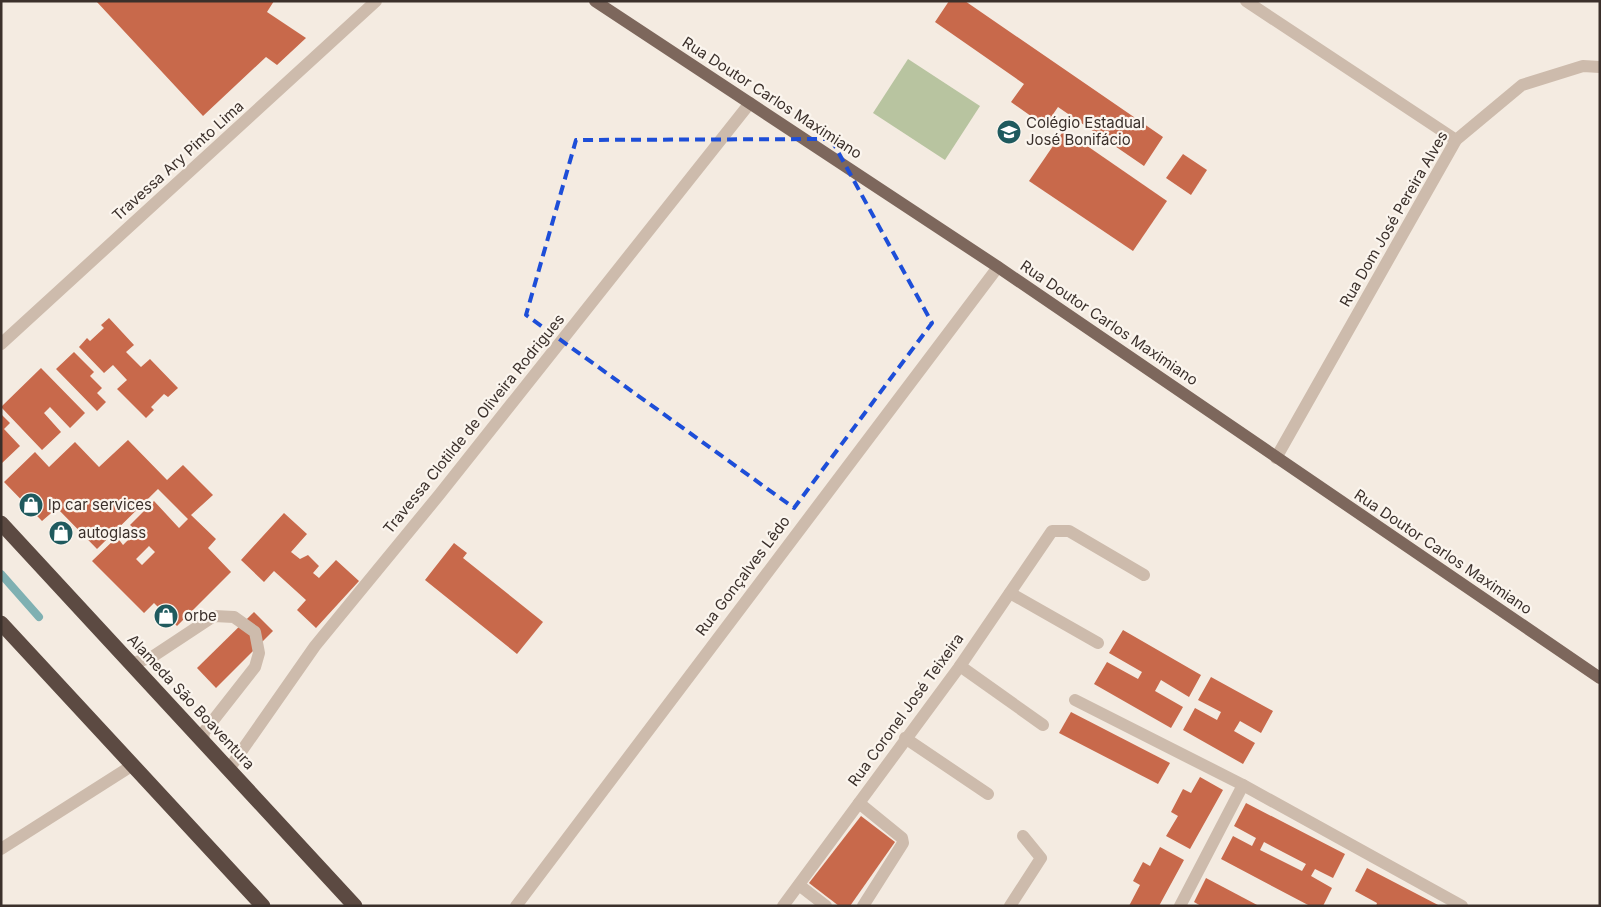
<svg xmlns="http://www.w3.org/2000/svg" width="1601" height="907" font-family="Inter,sans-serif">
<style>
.green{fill:#b8c4a0}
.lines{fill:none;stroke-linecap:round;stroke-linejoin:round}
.stream{stroke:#7fb0b2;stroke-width:8}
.building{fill:#c8694b;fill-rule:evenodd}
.minor{stroke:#cdbbac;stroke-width:12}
.major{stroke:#7d675c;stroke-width:12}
.highway{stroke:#5c4a42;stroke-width:15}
.marked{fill:none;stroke:#1d4ed8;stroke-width:4;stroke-dasharray:10 6;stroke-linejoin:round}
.labels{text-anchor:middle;stroke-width:4.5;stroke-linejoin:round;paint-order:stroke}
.street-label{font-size:15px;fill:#3b302b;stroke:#fbf5ee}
.poi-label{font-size:15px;fill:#3b302b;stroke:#fbf5ee;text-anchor:start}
</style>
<rect width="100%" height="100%" fill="#f4ebe1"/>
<path class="green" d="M908,59L980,106L945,160L873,113Z"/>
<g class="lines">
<path class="stream" d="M1,574L39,617"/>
</g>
<g class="building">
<path d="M96,1H274L267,12L306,38L277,65L266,57L203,116Z"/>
<path d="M949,1H965L1163,137L1144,166L1058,107L1045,126L1011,102L1024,84L935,22Z"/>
<path d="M1064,130L1167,201L1133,251L1029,181Z"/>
<path d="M1183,154L1207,170L1191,195L1166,178Z"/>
<path d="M109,318L134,345L126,352L141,367L150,359L178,388L168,397L164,394L151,407L154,410L146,418L117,389L127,380L113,365L104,373L79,347L87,338L90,341L104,328L101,325Z"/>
<path d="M74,352L94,372L90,376L102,388L97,393L106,402L97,411L56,369Z"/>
<path d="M41,368L85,413L70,428L50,407L44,413L61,432L42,450L1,407Z"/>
<path d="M1,414L10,423L4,429L20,446L1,464Z"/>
<path d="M128,440L167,480L183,465L213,495L191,515L216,539L208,548L231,572L177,626L154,603L144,613L92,561L117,537L123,545L137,531L130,525L154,501L179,528L188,519L158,489L97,549L57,508L42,521L4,482L35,452L49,467L75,442L99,467ZM149,546L155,552L142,565L136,559Z"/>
<path d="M284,513L307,534L291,552L300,559L308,555L319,566L313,573L319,578L336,560L359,581L316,628L297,610L306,600L274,571L264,582L241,560Z"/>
<path d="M454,543L467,553L463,558L543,622L517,654L425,580Z"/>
<path d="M254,612L273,631L216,688L197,668Z"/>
<path d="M1123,630L1201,675L1189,697L1161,680L1155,691L1183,707L1171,728L1094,684L1107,662L1138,679L1142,672L1109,653Z"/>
<path d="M1211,677L1273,711L1261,733L1240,721L1234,731L1255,743L1243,764L1183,730L1195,708L1217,720L1221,712L1198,700Z"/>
<path d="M1071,712L1170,763L1158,784L1059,733Z"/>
<path d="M1200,777L1223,790L1190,849L1166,836L1178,816L1171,812L1183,789L1191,793Z"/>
<path d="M1246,803L1345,854L1333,878L1315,869L1311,876L1332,888L1323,906H1310L1221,859L1233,836L1252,846L1256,838L1234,826ZM1264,842L1306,864L1302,871L1260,850Z"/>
<path d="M861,816L895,842L850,906H839L809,883Z"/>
<path d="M1160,847L1184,860L1159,906H1129L1140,885L1133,881L1143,862L1150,866Z"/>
<path d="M1367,868L1440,906H1376L1377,903L1355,891Z"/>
<path d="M1206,878L1259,906H1201L1194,902Z"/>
</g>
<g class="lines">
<g class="minor">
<path d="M1246,1L1456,140"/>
<path d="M1,344L376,1"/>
<path d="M1276,458L1456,140L1522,85L1583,66L1600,67"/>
<path d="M1010,593L1098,643"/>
<path d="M126,657L134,663L152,657L214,616L234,617L255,632L259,653L255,667L204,732L203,742"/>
<path d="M960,666L1043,725"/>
<path d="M1075,700L1243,785"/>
<path d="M905,738L988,794"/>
<path d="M229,769L315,646L439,495L750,103"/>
<path d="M859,803L902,838L903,843L863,906"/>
<path d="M1,849L133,765"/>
<path d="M799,885L826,906"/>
<path d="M516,906L998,267"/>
<path d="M783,906L960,666L1052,531H1069L1144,575"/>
<path d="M1010,906L1041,858L1023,836"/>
<path d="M1180,906L1243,785L1462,906"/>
</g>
<path class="major" d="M595,1L998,267L1600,678"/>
<g class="highway">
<path d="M1,523L355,906"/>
<path d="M1,623L263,906"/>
</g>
</g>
<path class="marked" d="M831,139L932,323L794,508L526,315L576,140Z"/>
<defs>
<symbol id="school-disc" viewBox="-11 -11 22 22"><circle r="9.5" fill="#1f5a5e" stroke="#fbf5ee"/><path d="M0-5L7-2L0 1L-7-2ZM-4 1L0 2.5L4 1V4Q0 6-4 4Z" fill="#fff"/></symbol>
<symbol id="shop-disc" viewBox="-11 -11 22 22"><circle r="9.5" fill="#1f5a5e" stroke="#fbf5ee"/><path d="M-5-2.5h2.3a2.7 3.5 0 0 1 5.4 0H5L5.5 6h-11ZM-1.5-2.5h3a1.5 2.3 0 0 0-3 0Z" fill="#fff"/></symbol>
</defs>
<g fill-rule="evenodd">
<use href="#school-disc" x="995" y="118" width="28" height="28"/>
<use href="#shop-disc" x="17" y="491" width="28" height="28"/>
<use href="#shop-disc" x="47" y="519" width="28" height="28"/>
<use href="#shop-disc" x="152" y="602" width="28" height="28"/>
</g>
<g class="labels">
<g class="street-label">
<text transform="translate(772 98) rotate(33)" y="5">Rua Doutor Carlos Maximiano</text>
<text transform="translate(178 161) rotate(-42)" y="5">Travessa Ary Pinto Lima</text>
<text transform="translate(1394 219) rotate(-60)" y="5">Rua Dom José Pereira Alves</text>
<text transform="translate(1109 323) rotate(34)" y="5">Rua Doutor Carlos Maximiano</text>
<text transform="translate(474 424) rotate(-51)" y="5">Travessa Clotilde de Oliveira Rodrigues</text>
<text transform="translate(1443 552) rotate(34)" y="5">Rua Doutor Carlos Maximiano</text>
<text transform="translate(743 576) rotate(-53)" y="5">Rua Gonçalves Lêdo</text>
<text transform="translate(191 702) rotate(47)" y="5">Alameda São Boaventura</text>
<text transform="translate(906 710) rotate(-54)" y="5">Rua Coronel José Teixeira</text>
</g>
<g class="poi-label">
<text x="1026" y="128">Colégio Estadual<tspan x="1026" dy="17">José Bonifácio</tspan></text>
<text x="48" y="510">lp car services</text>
<text x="78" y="538">autoglass</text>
<text x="184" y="621">orbe</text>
</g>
</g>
<rect width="1601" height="907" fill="none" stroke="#3b302b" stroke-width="5"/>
</svg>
